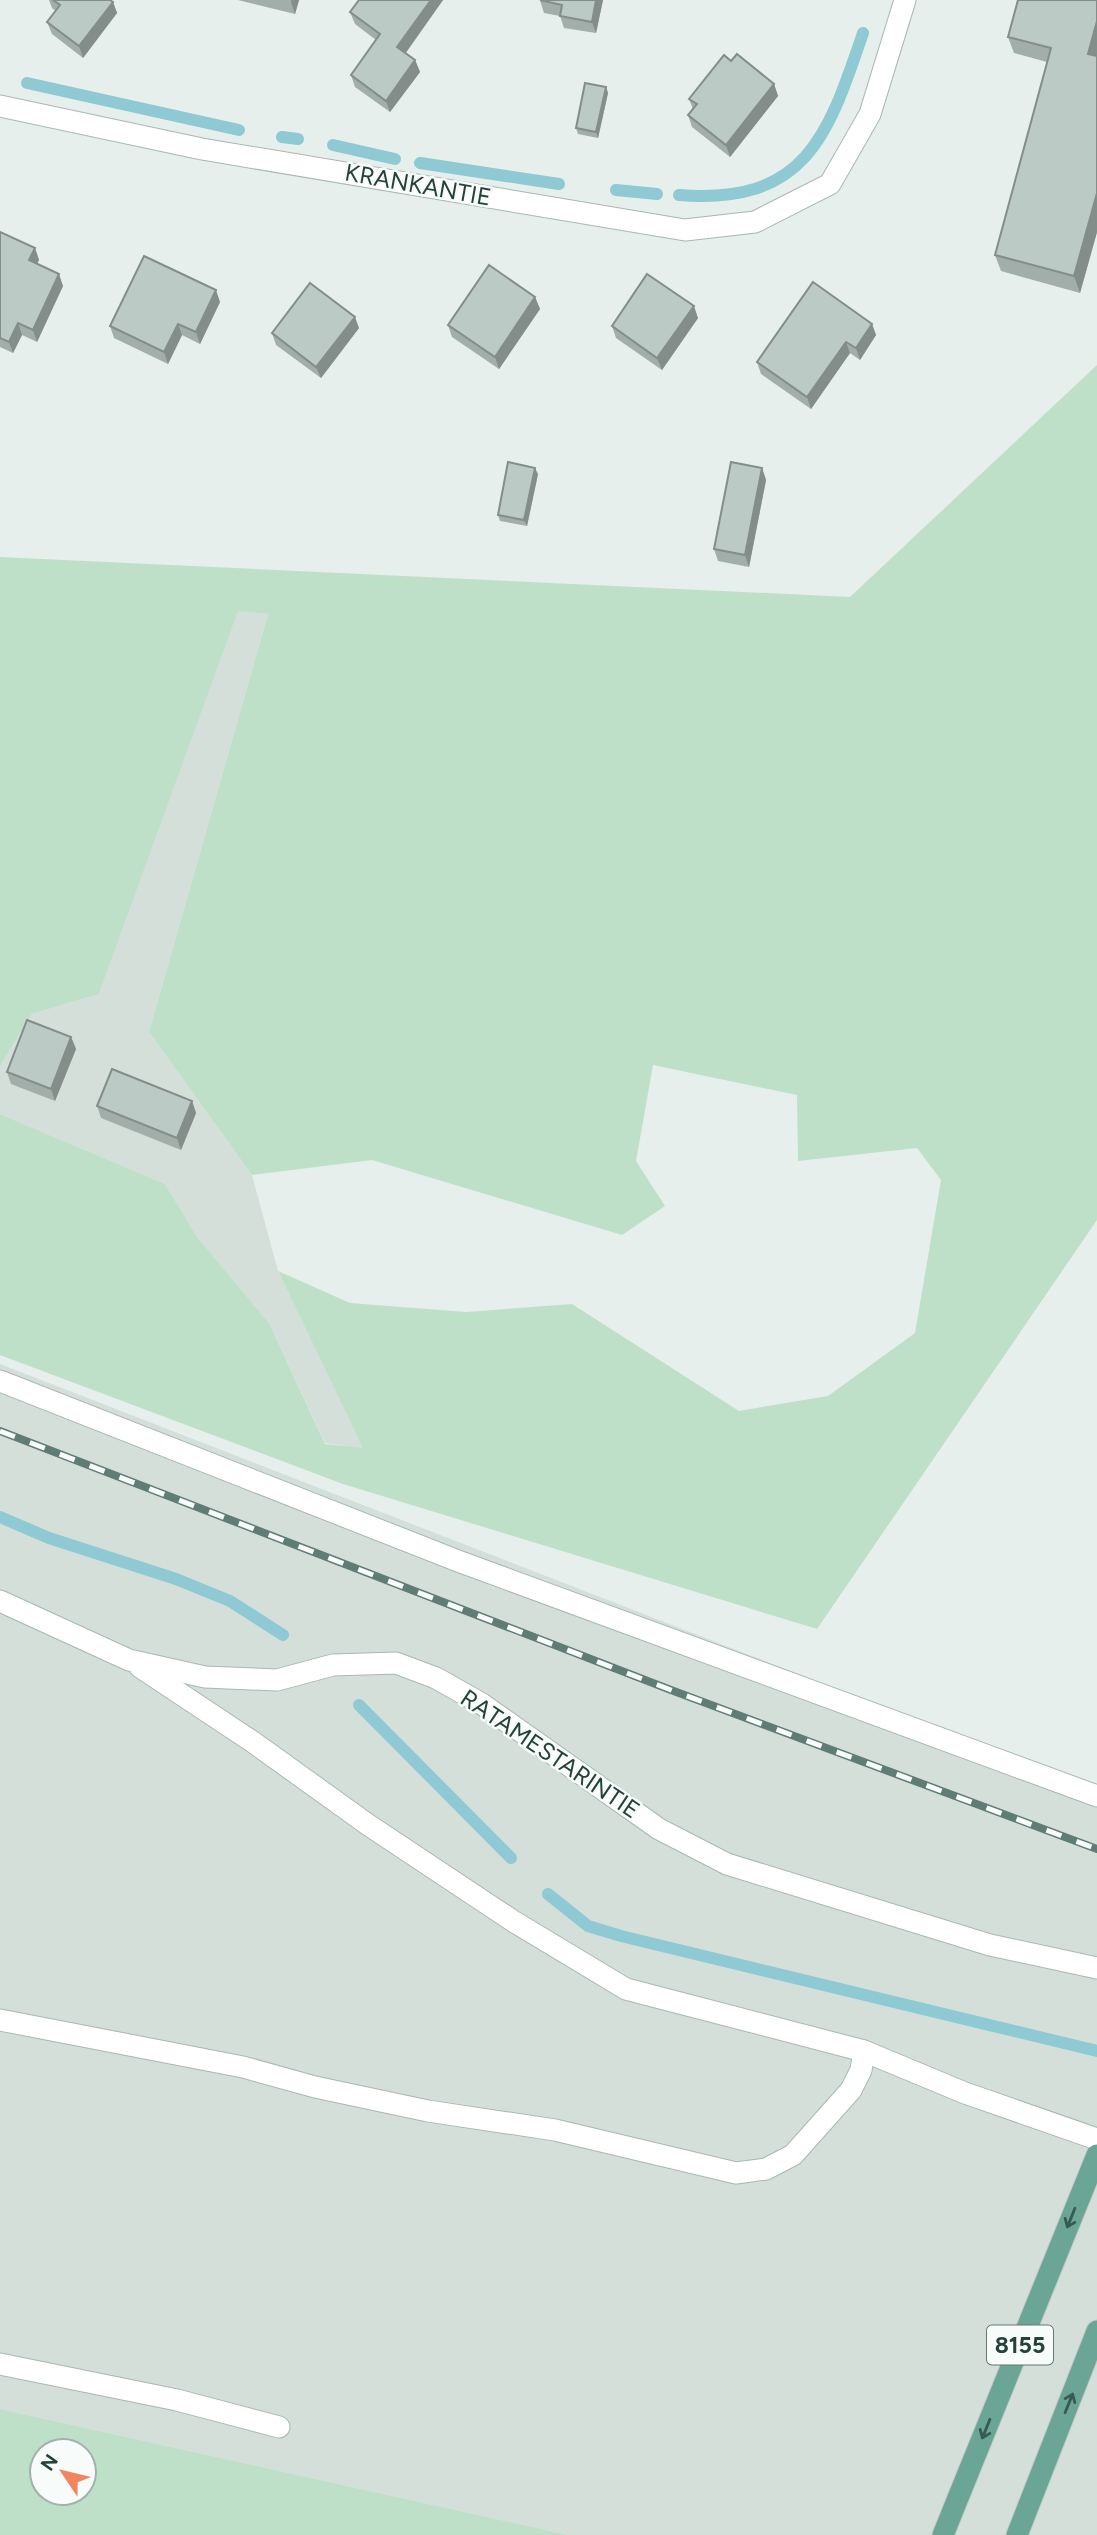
<svg xmlns="http://www.w3.org/2000/svg" width="1097" height="2535" font-family="Figtree,sans-serif">
<style>
.built{fill:#d4dfda}
.green{fill:#bfe0c8;fill-rule:evenodd}
.lines{fill:none;stroke-linecap:round;stroke-linejoin:round}
.stream{stroke:#8ec9d4;stroke-width:12}
.lane-casing{stroke:#a8b8b2;stroke-width:23}
.street-casing{stroke:#a8b8b2;stroke-width:23}
.primary-casing{stroke:#c2cac8;stroke-width:23}
.lane{stroke:#fff;stroke-width:21}
.street{stroke:#fff;stroke-width:21}
.primary{stroke:#6aa596;stroke-width:21}
.rail-casing{stroke:#5f7d75;stroke-width:8}
.rail{stroke:#f7fbf9;stroke-width:5;stroke-dasharray:16;stroke-linecap:butt}
.wall{fill:#a1aea9}
.shaded-wall{fill:#838d89}
.building{fill:#bbcac4;stroke:#838d89;stroke-width:2}
.oneway{stroke:#365b51}
.labels{text-anchor:middle;stroke-width:5;stroke-linejoin:round;paint-order:stroke}
.shield{fill:#f7fbf9;stroke:#637a73;stroke-width:2}
.shield-label{font-size:23px;font-weight:bold;fill:#24423a}
.street-label{font-size:24px;fill:#24423a;stroke:#f7fbf9}
</style>
<rect width="100%" height="100%" fill="#e6efeb"/>
<g class="built">
<path d="M238,610L268,614L149,1032L252,1175L278,1271L364,1449L325,1443L269,1323L198,1238L165,1184L0,1114V1066L32,1014L99,994Z"/>
<path d="M0,1364L1097,1790V2535H569L0,2409Z"/>
</g>
<g class="green">
<path d="M1097,365V1220L817,1629L343,1484L0,1355V1114L165,1184L198,1238L269,1323L325,1444L363,1448L278,1271L350,1303L466,1312L572,1304L739,1411L828,1396L915,1333L941,1180L917,1148L798,1161L797,1095L653,1065L636,1161L665,1206L622,1235L372,1160L252,1175L149,1032L268,614L238,611L99,994L32,1014L0,1066V557L850,597Z"/>
<path d="M0,2409L569,2535H0ZM84,2451V2493H42V2451Z"/>
</g>
<g class="lines">
<g class="stream">
<path d="M27,83L239,130"/>
<path d="M282,137L298,139"/>
<path d="M333,145L395,159"/>
<path d="M420,163L559,184"/>
<path d="M616,190L657,194"/>
<path d="M679,195C806,205 828,136 863,33"/>
<path d="M0,1517L49,1538L176,1579L230,1601L283,1635"/>
<path d="M359,1705L511,1858"/>
<path d="M548,1894L588,1926L621,1936L1097,2051"/>
</g>
<defs>
<g id="lane">
<path d="M0,1381L458,1561L1097,1796"/>
<path d="M0,1601L129,1660L205,1677L277,1680L333,1665L396,1663L436,1678L482,1704L659,1829L727,1864L990,1945L1097,1968"/>
<path d="M140,1667L253,1742L367,1824L513,1921L626,1989L864,2051L965,2093L1097,2139"/>
<path d="M0,2020L243,2067L315,2087L428,2111L555,2130L736,2173L766,2169L793,2155L851,2090L861,2070L864,2051"/>
<path d="M0,2364L177,2400L279,2427"/>
</g>
<path id="street" d="M0,106L202,149L685,230L755,222L830,184L870,114L905,0"/>
<g id="primary">
<path d="M943,2535L1097,2155"/>
<path d="M1017,2535L1097,2331"/>
</g>
</defs>
<use href="#lane" class="lane-casing"/>
<use href="#street" class="street-casing"/>
<use href="#primary" class="primary-casing"/>
<use href="#lane" class="lane"/>
<use href="#street" class="street"/>
<use href="#primary" class="primary"/>
<defs>
<path id="rail" d="M0,1431L671,1690L1097,1849"/>
</defs>
<use href="#rail" class="rail-casing"/>
<use href="#rail" class="rail"/>
</g>
<g class="wall">
<path d="M49,0H110L113,2L117,13L83,58L52,34L47,22L56,11L52,8Z"/>
<path d="M238,0H299L295,14Z"/>
<path d="M359,0H443L406,53L415,60L420,72L390,112L355,87L351,75L376,40L355,24L350,12Z"/>
<path d="M540,0H603L596,33L564,28L560,16L544,13Z"/>
<path d="M1097,0V232L1080,293L1001,271L995,255L1047,62L1014,53L1008,37Z"/>
<path d="M774,84L778,96L730,157L692,127L688,115L693,109L689,99Z"/>
<path d="M606,87L608,93L598,138L578,134L576,128Z"/>
<path d="M0,232L35,248L39,260L37,264L63,286L37,342L22,335L13,353L0,347Z"/>
<path d="M535,297L540,309L499,369L452,337L448,325Z"/>
<path d="M220,302L200,344L182,335L168,364L114,338L110,326Z"/>
<path d="M698,318L662,370L616,338L612,326Z"/>
<path d="M872,324L876,335L860,360L850,353L811,409L761,374L757,362Z"/>
<path d="M359,328L321,378L276,345L272,333Z"/>
<path d="M762,468L766,480L749,567L718,561L714,549Z"/>
<path d="M538,474L527,526L500,521L498,515Z"/>
<path d="M71,1037L76,1049L55,1101L11,1084L7,1072Z"/>
<path d="M192,1101L196,1113L181,1150L101,1118L97,1106Z"/>
</g>
<g class="shaded-wall">
<path d="M291,0H299L295,14L291,2Z"/>
<path d="M431,0H443L401,59L397,47Z"/>
<path d="M596,0H603L596,33L592,22Z"/>
<path d="M113,2L117,13L83,58L79,46Z"/>
<path d="M1097,21V60L1088,54Z"/>
<path d="M415,60L420,72L390,112L386,101Z"/>
<path d="M774,84L778,96L730,157L726,145Z"/>
<path d="M606,87L608,93L598,138L596,132Z"/>
<path d="M1097,193V232L1080,293L1074,276Z"/>
<path d="M35,248L39,260L33,272L29,260Z"/>
<path d="M59,274L63,286L37,342L33,330Z"/>
<path d="M216,290L220,302L200,344L196,332Z"/>
<path d="M535,297L540,309L499,369L495,357Z"/>
<path d="M694,306L698,318L662,370L657,358Z"/>
<path d="M355,317L359,328L321,378L316,367Z"/>
<path d="M18,323L22,335L13,353L9,342Z"/>
<path d="M178,324L182,335L168,364L164,352Z"/>
<path d="M872,324L876,335L860,360L856,348Z"/>
<path d="M846,342L850,353L811,409L807,397Z"/>
<path d="M535,468L538,474L527,526L524,520Z"/>
<path d="M762,468L766,480L749,567L745,555Z"/>
<path d="M71,1037L76,1049L55,1101L51,1089Z"/>
<path d="M192,1101L196,1113L181,1150L177,1138Z"/>
</g>
<g class="building">
<path d="M53,0H110L113,2L79,46L47,22L60,5Z"/>
<path d="M359,0H431L397,47L415,60L386,101L351,75L380,34L350,12Z"/>
<path d="M540,0H596L592,22L560,16L562,5Z"/>
<path d="M1018,0H1097V21L1088,54L1097,56V193L1074,276L995,255L1051,48L1008,37Z"/>
<path d="M737,54L774,84L726,145L688,115L697,104L689,99L724,55L731,61Z"/>
<path d="M585,83L606,87L596,132L576,128Z"/>
<path d="M0,232L35,248L29,260L59,274L33,330L18,323L9,342L0,338Z"/>
<path d="M144,256L216,290L196,332L178,324L164,352L110,326Z"/>
<path d="M489,265L535,297L495,357L448,325Z"/>
<path d="M647,274L694,306L657,358L612,326Z"/>
<path d="M813,282L872,324L856,348L846,342L807,397L757,362Z"/>
<path d="M310,283L355,317L316,367L272,333Z"/>
<path d="M508,462L535,468L524,520L498,515Z"/>
<path d="M731,462L762,468L745,555L714,549Z"/>
<path d="M27,1020L71,1037L51,1089L7,1072Z"/>
<path d="M112,1069L192,1101L177,1138L97,1106Z"/>
</g>
<defs><path id="oneway-shaft" d="M-6 0H5M1.5-3L5.5 0L1.5 3" fill="none" stroke-width="1.6" stroke-linecap="round" stroke-linejoin="round" transform="scale(1.75)"/></defs>
<g class="oneway">
<use href="#oneway-shaft" transform="translate(1071 2218) rotate(112)"/>
<use href="#oneway-shaft" transform="translate(1069 2403) rotate(-68)"/>
<use href="#oneway-shaft" transform="translate(986 2429) rotate(112)"/>
</g>
<g class="labels">
<rect class="shield" x="987" y="2325.5" width="66" height="39" rx="5"/>
<g class="shield-label">
<text x="1020" y="2353">8155</text>
</g>
<g class="street-label">
<text transform="translate(418 185) rotate(10)" y="8">KRANKANTIE</text>
<text transform="translate(550 1754) rotate(34)" y="8">RATAMESTARINTIE</text>
</g>
</g>
<g transform="translate(63 2472) rotate(305)"><circle r="33" fill="#f7fbf9" stroke="#a3b1ad" stroke-width="2"/>
<path d="M0-5L12 26L0 18L-12 26Z" fill="#f4845f"/>
<text y="-10" font-size="19" font-weight="bold" text-anchor="middle" fill="#24423a">N</text>
</g>
</svg>
